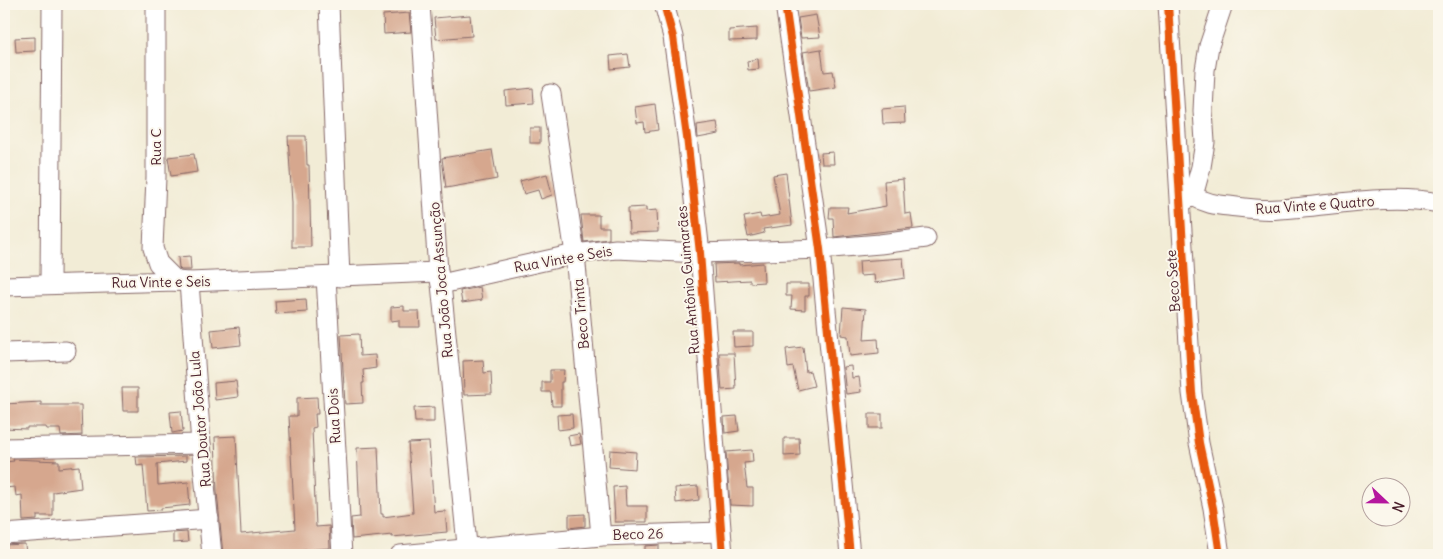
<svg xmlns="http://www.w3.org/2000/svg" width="1443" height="559" font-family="Delius,sans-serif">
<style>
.building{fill:#d6a78e}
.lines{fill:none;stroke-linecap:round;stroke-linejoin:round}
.minor-casing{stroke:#856767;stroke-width:21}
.minor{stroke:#fff;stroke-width:19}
.cycleway-casing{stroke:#fbf7ec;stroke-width:11}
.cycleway{stroke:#e8590c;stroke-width:8}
.labels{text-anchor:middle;stroke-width:4;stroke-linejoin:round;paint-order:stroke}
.street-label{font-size:14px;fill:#4a1f2b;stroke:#fbf7ec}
</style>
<rect width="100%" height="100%" fill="#fbf7ec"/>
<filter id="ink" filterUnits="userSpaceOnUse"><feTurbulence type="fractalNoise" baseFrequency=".02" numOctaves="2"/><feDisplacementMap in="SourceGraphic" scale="10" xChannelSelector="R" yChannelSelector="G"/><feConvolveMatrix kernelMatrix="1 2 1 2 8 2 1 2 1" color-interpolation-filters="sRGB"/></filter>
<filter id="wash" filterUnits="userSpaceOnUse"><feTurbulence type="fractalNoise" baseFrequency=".0096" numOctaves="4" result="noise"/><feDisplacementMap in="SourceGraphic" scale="20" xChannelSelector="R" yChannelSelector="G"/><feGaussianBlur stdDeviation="1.12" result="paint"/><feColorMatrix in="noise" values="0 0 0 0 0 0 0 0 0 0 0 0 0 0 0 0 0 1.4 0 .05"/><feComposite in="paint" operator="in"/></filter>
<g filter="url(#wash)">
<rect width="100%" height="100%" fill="#f2ecd6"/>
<g id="blocks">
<g class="building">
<path d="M409,13L411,32L384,34L383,15Z"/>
<path d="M470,15L472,36L436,39L434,18Z"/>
<path d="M816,15L820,37L801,38L798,18Z"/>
<path d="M757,28V40L729,41V30Z"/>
<path d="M35,37V51L16,52L15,38Z"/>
<path d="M821,49L824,72L833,71L836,87L809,91L803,52Z"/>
<path d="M628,54L630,67L611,69L610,56Z"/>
<path d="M758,59L759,69L748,70L747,61Z"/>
<path d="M533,88L534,103L506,105L505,91Z"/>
<path d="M655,104L658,130L645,132L644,122L637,123L635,107Z"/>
<path d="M904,107L905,123L883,124L882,109Z"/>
<path d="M717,122L719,134L698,138L697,125Z"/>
<rect x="530" y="128" width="10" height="15"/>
<path d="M288,136H306L307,165H309L311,247H292V203Z"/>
<path d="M492,150L497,179L446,188L442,158Z"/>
<path d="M833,152L834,164H822L821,153Z"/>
<path d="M194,154L197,172L171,176L168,157Z"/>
<path d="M786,173L792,225L763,229L764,233L748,237L744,217L760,214L761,218L780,215L773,175Z"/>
<path d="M547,174L552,195L541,199L538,190L524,194L520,181Z"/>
<path d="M903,179L905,214L911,213L913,228L834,237L833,218H829L830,207H848L847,213L886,206L884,181Z"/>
<path d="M646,207V211L657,210L658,232L629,233L628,208Z"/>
<path d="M581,215H599V227H609V239L584,242Z"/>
<path d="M190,256L191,270H181L179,268L178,257Z"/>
<path d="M903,258L905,278L875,283L874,275L860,276L859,261Z"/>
<path d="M739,263V265L763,263L764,282L750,283V280L715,282L714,264Z"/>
<path d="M786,284H809V296H805V310L791,309L792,296H786Z"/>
<path d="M480,287L482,300L462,303L460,291Z"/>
<path d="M306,299L307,312L276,314L275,301Z"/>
<path d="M404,306V311H419L420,327H399V320L391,321V307Z"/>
<path d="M843,307L866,309L864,340L878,339L879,353L850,356L848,336L841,335Z"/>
<path d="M239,327L241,345L213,348L211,330Z"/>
<path d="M733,332H753V346L734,347Z"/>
<path d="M359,334L360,356L375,355L376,368L363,370L364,383H362L363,403L345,404L341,335Z"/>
<path d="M803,347L806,372L810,371L814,386L798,390L793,367L788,368L786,349Z"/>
<path d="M719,353H734L736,389L722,390Z"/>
<path d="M483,360L484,373L491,372L492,394L464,395L463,361Z"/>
<path d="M851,366L852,378L859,377L861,392L846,394L843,367Z"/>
<path d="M550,370H564L563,382H561V406H552L551,392H542V382H550Z"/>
<path d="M236,381L238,397L215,400L214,383Z"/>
<path d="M122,388H138V411H123Z"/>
<path d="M317,397L318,414H315L316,427L312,428L316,527L329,526L330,548L252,555H223L217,492L215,437L236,436L241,534L295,529L289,416H297V398Z"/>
<path d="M41,402V405H81L82,435L61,436L60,429H47L46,427H27V429L4,428V404Z"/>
<path d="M434,407V422H415L414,408Z"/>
<path d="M181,411L183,431L172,433L170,412Z"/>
<path d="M572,414L573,428L558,430L557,415Z"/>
<rect x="869" y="414" width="13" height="14"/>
<path d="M737,416L739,431L725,433L724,417Z"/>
<path d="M579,434L581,444L570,446L568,436Z"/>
<path d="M784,438H799L800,455L784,456Z"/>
<path d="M429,442L434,512L445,511L447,532L392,537V535L352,539L351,518L360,517L357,448L378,447L381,514H383V517L413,513L408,443Z"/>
<path d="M610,450L636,452L635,469L609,467Z"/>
<path d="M752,450L753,462L744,463L747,488H753V506L730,505L726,452Z"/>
<path d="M186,456V461L157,464L158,485L188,482L190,505L161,508V510L147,511L143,465L137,466L136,457Z"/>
<path d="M13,459L59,461V468L79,466L81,488L53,492V516H37V520L23,521L22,495L16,496L15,487L4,488V462L14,461Z"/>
<path d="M625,486L626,506H647V522H615L613,487Z"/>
<path d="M698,486L699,500L676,503L675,488Z"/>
<path d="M585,514V526L569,528V515Z"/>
<path d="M187,532L188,542L173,543V533Z"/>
<path d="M25,544L26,555H4V545Z"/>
<path d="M659,545V555H645V546Z"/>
</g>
</g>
</g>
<g filter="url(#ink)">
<use href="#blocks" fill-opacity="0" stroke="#856767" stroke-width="1"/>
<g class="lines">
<defs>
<g id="minor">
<path d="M156,4V177L153,248L158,263L176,281"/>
<path d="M329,4L340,277"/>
<path d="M420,4L438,272L441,284L468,555"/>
<path d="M664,4L673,37L687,137L700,253L723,555"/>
<path d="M785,4L820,249L850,555"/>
<path d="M1168,4L1192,393L1199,443L1213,508L1220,555"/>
<path d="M551,94L575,254L601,536"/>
<path d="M1193,196C1205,203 1215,205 1229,206C1246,208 1262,211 1279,209C1332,206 1387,193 1439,203"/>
<path d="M1182,202L1193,196L1201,167L1205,142L1203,111L1205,70L1209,46L1223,4"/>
<path d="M326,277L342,555"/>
<path d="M189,282L201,444L212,555"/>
<path d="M50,284L52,4"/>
<path d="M441,284L575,254L616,249L700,253L820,249L880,244L926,238"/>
<path d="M4,286L176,281L189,282L438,272"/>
<path d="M4,353L66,351"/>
<path d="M4,448L201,444"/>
<path d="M4,534L209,519"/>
<path d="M400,555L601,536L720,532"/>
</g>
</defs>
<use href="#minor" class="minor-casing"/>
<use href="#minor" class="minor"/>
<defs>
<g id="cycleway">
<path d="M664,4L673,37L687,137L700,253L723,555"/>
<path d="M785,4L820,249L850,555"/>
<path d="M1168,4L1192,393L1199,443L1213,508L1220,555"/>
</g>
</defs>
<use href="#cycleway" class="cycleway-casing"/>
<use href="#cycleway" class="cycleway"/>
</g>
</g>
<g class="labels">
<g class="street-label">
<text transform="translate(156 147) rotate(-90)" y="5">Rua C</text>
<text transform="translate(1315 205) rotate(-4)" y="5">Rua Vinte e Quatro</text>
<text transform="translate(563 259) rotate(-10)" y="5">Rua Vinte e Seis</text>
<text transform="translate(441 280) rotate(-95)" y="5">Rua João Joca Assunção</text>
<text transform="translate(688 280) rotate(-95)" y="5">Rua Antônio Guimarães</text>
<text transform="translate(1173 281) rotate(-94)" y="5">Beco Sete</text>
<text transform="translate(161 282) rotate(-1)" y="5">Rua Vinte e Seis</text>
<text transform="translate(581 314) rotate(-95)" y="5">Beco Trinta</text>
<text transform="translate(334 416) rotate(-93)" y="5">Rua Dois</text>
<text transform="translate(200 419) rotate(-95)" y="5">Rua Doutor João Lula</text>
<text transform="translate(638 534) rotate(-2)" y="5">Beco 26</text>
</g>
</g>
<rect width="1443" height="559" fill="none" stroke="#fbf7ec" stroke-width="20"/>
<g transform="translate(1386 502) rotate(112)"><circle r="24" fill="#fbf7ec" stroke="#b4a19f"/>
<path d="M0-4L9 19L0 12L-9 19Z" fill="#b5179e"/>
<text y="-8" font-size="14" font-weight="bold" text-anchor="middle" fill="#4a1f2b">N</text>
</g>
</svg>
